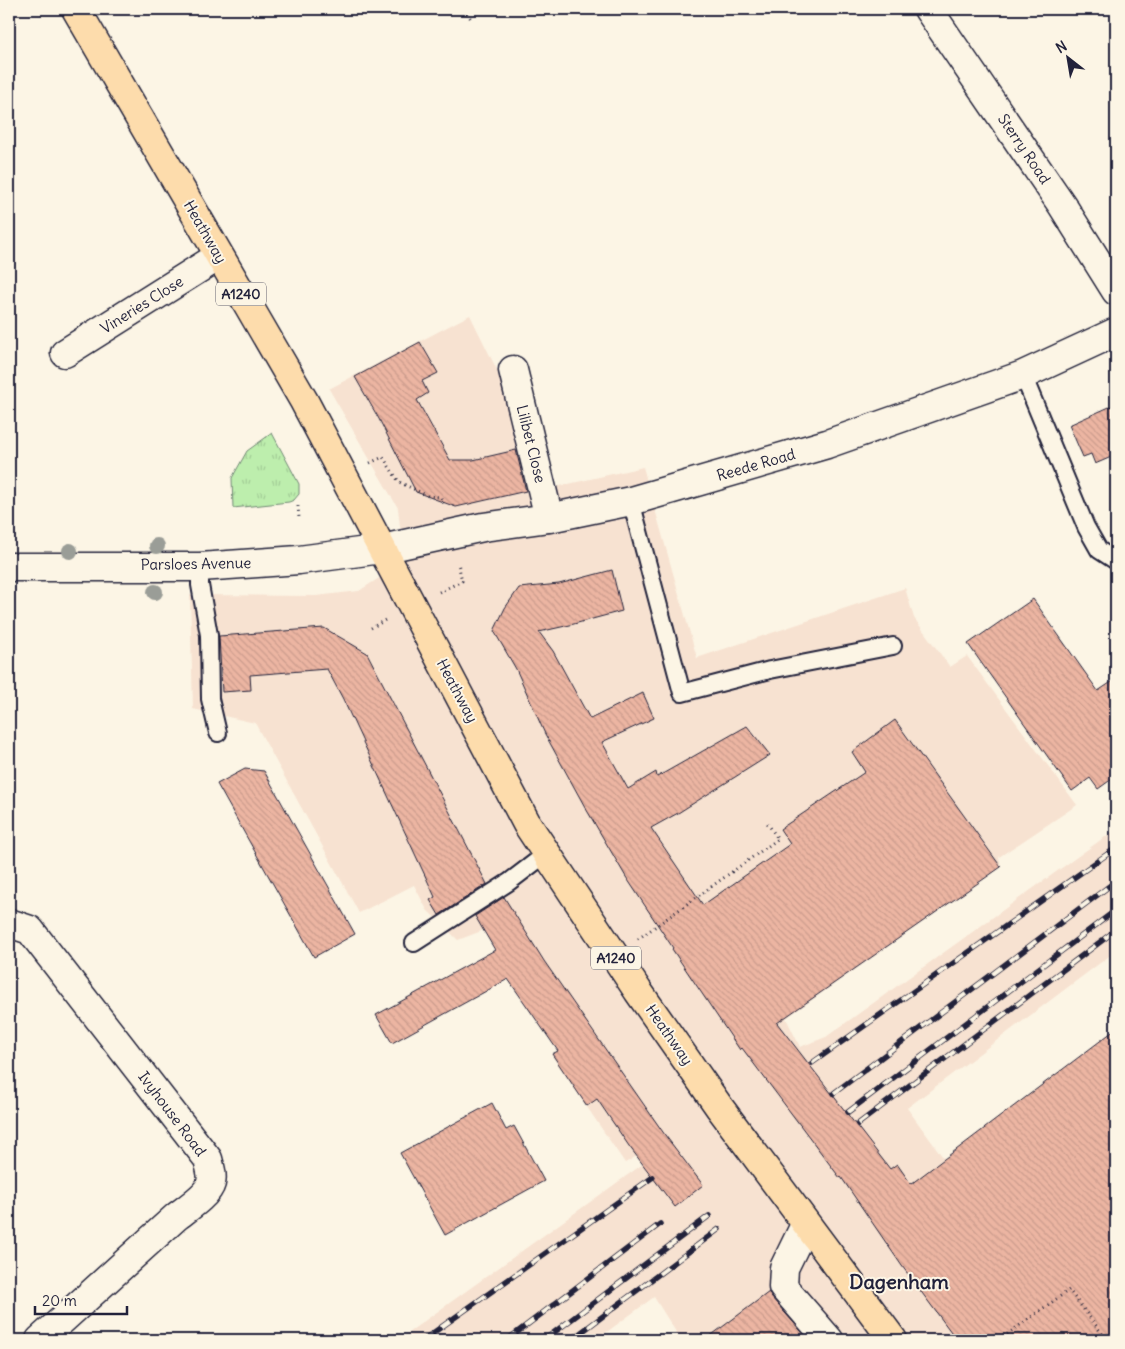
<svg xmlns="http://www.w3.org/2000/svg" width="1125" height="1349" font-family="Delius,sans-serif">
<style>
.built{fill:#f7e2d1}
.grass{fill:url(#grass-tufts);stroke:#708874}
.building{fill:url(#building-back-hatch);stroke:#22223b}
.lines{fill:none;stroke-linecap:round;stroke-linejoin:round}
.lane-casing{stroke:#22223b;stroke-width:20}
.street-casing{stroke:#22223b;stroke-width:31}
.secondary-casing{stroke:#22223b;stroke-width:31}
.primary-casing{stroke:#22223b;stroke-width:31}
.path{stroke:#22223b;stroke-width:3;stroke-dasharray:1 4;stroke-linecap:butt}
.lane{stroke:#fcf5e5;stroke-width:16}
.street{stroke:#fcf5e5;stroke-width:28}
.secondary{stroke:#fcf5e5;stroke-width:28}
.primary{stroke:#fddcac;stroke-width:28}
.rail-casing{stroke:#22223b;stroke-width:5.5}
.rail{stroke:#fcf5e5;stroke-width:4;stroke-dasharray:11;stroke-linecap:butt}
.tree{fill:#9a9d97}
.labels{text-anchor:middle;stroke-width:4;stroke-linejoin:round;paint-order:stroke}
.shield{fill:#fcf5e5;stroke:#63616e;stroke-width:1}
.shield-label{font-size:14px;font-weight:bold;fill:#22223b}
.street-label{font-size:15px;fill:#22223b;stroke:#fcf5e5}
.district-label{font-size:20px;font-weight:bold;fill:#22223b;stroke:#fcf5e5}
</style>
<defs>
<pattern id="grass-tufts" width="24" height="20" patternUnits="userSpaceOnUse" patternTransform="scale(1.25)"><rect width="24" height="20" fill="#bdeead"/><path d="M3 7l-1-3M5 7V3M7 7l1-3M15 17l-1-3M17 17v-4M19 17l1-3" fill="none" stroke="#a2cc96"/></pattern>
<pattern id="building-back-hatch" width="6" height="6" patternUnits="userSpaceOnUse" patternTransform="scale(1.25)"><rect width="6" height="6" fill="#ecb5a2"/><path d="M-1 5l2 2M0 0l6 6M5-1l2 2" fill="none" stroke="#ca9b8c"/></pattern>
</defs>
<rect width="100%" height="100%" fill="#fcf5e5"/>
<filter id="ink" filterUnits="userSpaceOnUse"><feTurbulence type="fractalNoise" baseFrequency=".02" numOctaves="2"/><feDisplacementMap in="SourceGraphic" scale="10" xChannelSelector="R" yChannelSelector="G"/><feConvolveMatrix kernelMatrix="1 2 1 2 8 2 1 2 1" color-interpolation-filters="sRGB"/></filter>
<g filter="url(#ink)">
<path class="built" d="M470,315L497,370L519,358L551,488L643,467L697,658L905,588L914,618L950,667L967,656L1077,805L999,857L1001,867L786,1018L800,1047L826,1037L1116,829V951L907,1108L967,1190L1116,1078V1340H681L654,1297L596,1340H398L643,1164L637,1156L625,1163L551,1054L558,1051L527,997L484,930L458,940L427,910L414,885L359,913L255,723L193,709L190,595L316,596L359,591L404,562L398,508L329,389Z"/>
<path class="grass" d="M272,433L299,484V494L294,500L289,502L233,508L232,478L247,451Z"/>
<g class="building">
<path d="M420,342L438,373L422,381L428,393L417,400L450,460H473L516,450L526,491L456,507L416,492L379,419L355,377Z"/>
<path d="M1116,404V455L1095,464L1091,454L1083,457L1069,425Z"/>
<path d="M612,570L622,611L570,625L539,632L553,651L590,719L643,693L654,718L602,742L628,789L656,772L657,777L747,726L770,755L678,813L651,828L703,905L790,844L780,829L865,772L852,752L895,720L1001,867L777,1023L890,1169L897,1164L911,1184L1116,1029V1340H957L902,1266L841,1177L840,1178L742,1048L740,1050L672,949L673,948L626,877L585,807L545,734L516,669L494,631L505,608L519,588L559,584Z"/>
<path d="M1033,599L1098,691L1116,679V776L1098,789L1090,778L1072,791L968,644Z"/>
<path d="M324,628L367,653L487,884L439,915L430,900L435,897L343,699L327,669L250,675L251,690L222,692L219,636Z"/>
<path d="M245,769L264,771L355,934L314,957L217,784Z"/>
<path d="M504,897L544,961L665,1135L703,1185L675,1207L629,1146L597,1099L587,1106L552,1054L558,1051L508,979L392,1043L376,1015L495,950L475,916Z"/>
<path d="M492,1103L506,1130L514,1126L544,1181L445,1235L400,1153Z"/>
<path d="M769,1292L771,1297L809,1340H705Z"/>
</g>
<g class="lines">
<defs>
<g id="lane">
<path d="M1023,375L1086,527L1099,550L1116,561"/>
<path d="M631,501L682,693L770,670L893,646"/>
<path d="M200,567V585L209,635L210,699L218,733"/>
<path d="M414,943L509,882L547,853"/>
</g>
<g id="street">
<path d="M928,9L1062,205L1116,291"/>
<path d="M65,353L219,256"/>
<path d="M513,370L549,518"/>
<path d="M9,923L30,930L208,1159C210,1167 213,1175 211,1183C208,1195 186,1209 176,1217L40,1340"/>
<path d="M805,1225L784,1268L783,1287L829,1340"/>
</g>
<path id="secondary" d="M9,567H200L299,560L382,549L483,527L549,518L631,501L827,444L1023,375L1116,332"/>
<path id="primary" d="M76,9L304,401L527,824L638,991L720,1108L893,1340"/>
</defs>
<use href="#lane" class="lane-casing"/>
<use href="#street" class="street-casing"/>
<use href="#secondary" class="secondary-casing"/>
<use href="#primary" class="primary-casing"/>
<g class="path">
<path d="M464,9L471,19"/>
<path d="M370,463L383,457L399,482L428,496L441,497L444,507"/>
<path d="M298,506L299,518"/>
<path d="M439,592L462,581L458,563"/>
<path d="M371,628L387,619"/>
<path d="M638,939L778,839L766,821"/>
<path d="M999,1340L1069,1290L1107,1340"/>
</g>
<use href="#lane" class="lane"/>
<use href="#street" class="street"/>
<use href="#secondary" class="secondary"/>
<use href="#primary" class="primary"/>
<defs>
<g id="rail">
<path d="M812,1063L1116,848"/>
<path d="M834,1093L1116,881"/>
<path d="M848,1112L1116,910"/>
<path d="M858,1124L1116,930"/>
<path d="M423,1340L653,1177"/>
<path d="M507,1340L660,1224"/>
<path d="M544,1340L709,1216"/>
<path d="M571,1340L719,1229"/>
</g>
</defs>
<use href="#rail" class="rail-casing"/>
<use href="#rail" class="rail"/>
</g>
<g class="tree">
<circle cx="157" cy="546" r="8"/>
<circle cx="70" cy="551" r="8"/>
<circle cx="155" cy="592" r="8"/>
</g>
</g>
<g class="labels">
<g class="shield">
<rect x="216" y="282.5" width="50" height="23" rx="4"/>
<rect x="591" y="946.5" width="50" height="23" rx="4"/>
</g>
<g class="shield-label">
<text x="241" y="299">A1240</text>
<text x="616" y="963">A1240</text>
</g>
<g class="street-label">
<text transform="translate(1024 149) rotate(56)" y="5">Sterry Road</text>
<text transform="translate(205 232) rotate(60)" y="5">Heathway</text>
<text transform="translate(142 305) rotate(-32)" y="5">Vineries Close</text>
<text transform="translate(531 444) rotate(76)" y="5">Lilibet Close</text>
<text transform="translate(756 465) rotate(-16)" y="5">Reede Road</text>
<text transform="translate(196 564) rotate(-1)" y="5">Parsloes Avenue</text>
<text transform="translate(457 691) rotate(62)" y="5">Heathway</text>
<text transform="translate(669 1035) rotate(55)" y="5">Heathway</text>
<text transform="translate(172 1114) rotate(53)" y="5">Ivyhouse Road</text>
</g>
<g class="district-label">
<text x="899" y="1289">Dagenham</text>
</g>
</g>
<rect width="1125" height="1349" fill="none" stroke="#fcf5e5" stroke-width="30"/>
<rect x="15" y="15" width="1095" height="1319" fill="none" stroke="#22223b" stroke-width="2" filter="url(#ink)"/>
<g transform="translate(1068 58) rotate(329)" stroke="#fcf5e5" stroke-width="4" paint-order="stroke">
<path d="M0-4L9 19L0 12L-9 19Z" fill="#22223b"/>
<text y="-8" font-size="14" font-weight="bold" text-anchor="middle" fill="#22223b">N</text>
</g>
<path d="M35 1306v8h92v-8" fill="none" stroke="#22223b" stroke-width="2.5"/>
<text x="42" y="1306" font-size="15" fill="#22223b" stroke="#fcf5e5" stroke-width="4" paint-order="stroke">20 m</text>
</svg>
